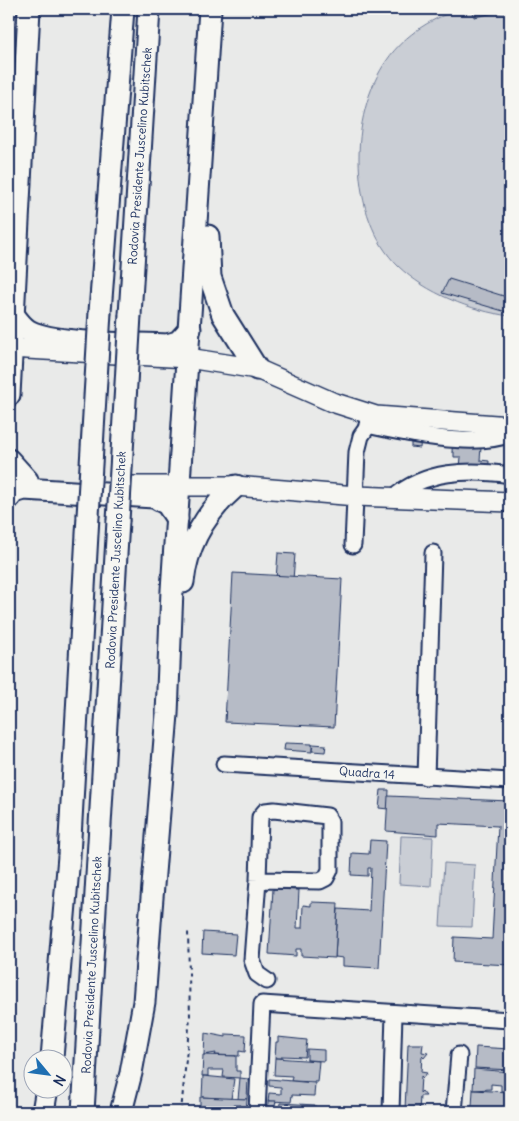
<svg xmlns="http://www.w3.org/2000/svg" width="519" height="1121" font-family="Delius,sans-serif">
<style>
.green{fill:#caced5;stroke:#727e9a}
.building{fill:#b6bbc6;stroke:#1b2f5e}
.lines{fill:none;stroke-linecap:round;stroke-linejoin:round}
.minor-casing{stroke:#1b2f5e;stroke-width:19}
.major-casing{stroke:#1b2f5e;stroke-width:22}
.highway-casing{stroke:#1b2f5e;stroke-width:25}
.path{stroke:#1b2f5e;stroke-width:2;stroke-dasharray:4 4;stroke-linecap:butt}
.minor{stroke:#f6f6f2;stroke-width:15}
.major{stroke:#f6f6f2;stroke-width:19}
.highway{stroke:#f6f6f2;stroke-width:21}
.highway-bridge-casing{stroke:#1b2f5e;stroke-width:25;stroke-linecap:butt}
.highway-bridge{stroke:#f6f6f2;stroke-width:21}
.labels{text-anchor:middle;stroke-width:4;stroke-linejoin:round;paint-order:stroke}
.street-label{font-size:12px;fill:#1b2f5e;stroke:#f6f6f2}
</style>
<rect width="100%" height="100%" fill="#e9eae9"/>
<filter id="ink" filterUnits="userSpaceOnUse"><feTurbulence type="fractalNoise" baseFrequency=".02" numOctaves="2"/><feDisplacementMap in="SourceGraphic" scale="10" xChannelSelector="R" yChannelSelector="G"/><feConvolveMatrix kernelMatrix="1 2 1 2 8 2 1 2 1" color-interpolation-filters="sRGB"/></filter>
<g filter="url(#ink)">
<g class="green">
<path d="M464,9H510V316C471,311 426,293 398,266C348,217 348,115 387,60C404,35 435,15 464,9Z"/>
<path d="M401,836L433,837L431,886L399,884Z"/>
<path d="M444,863L475,865L472,927L440,926Z"/>
</g>
<g class="building">
<path d="M472,9H510V10L474,17Z"/>
<path d="M449,279L510,298V313L442,293Z"/>
<path d="M453,434L482,435L480,460L489,461L488,478L459,477L461,457H454V452H452Z"/>
<path d="M411,436H421L420,448L411,447Z"/>
<path d="M278,553L295,554L293,580L276,579Z"/>
<path d="M233,573L342,579L334,727L225,722Z"/>
<path d="M285,743L312,744V752L284,750Z"/>
<path d="M313,744L326,745L325,752L312,751Z"/>
<path d="M381,790H389L388,809L379,808Z"/>
<path d="M388,796L510,801V965L453,962L454,937L492,939L498,826L438,823V835L386,831Z"/>
<path d="M370,840L386,841L379,968L343,966V958L335,957L338,909L369,911L371,868H368V876L351,875L352,853L369,854Z"/>
<path d="M273,889L299,890L297,928H302L303,905L311,906V902L338,903L335,958L301,956V949H296V956L269,954Z"/>
<path d="M203,932L236,934L234,955L202,953Z"/>
<path d="M205,1033L226,1037V1034L246,1035L245,1052L239,1051V1056L215,1055L216,1053L204,1055Z"/>
<path d="M278,1037L307,1040L305,1057L282,1056V1058H275L276,1042H278Z"/>
<path d="M408,1044H423L422,1052L428,1053L424,1058L422,1056L421,1072L427,1073L423,1078L421,1076L420,1093L422,1091L426,1096H420L419,1112H424H406L405,1109Z"/>
<path d="M476,1047L510,1049V1070L475,1068Z"/>
<path d="M307,1049L324,1050V1061L307,1060Z"/>
<path d="M203,1055L236,1056V1071H240V1078L223,1077L224,1070H208V1076H202Z"/>
<path d="M275,1058L319,1061L317,1082L291,1081L292,1076L274,1075Z"/>
<path d="M474,1069L510,1072V1091H501V1085L491,1084V1089L473,1090Z"/>
<path d="M203,1076L234,1079L231,1099L202,1097Z"/>
<path d="M240,1078L248,1079L247,1099H238Z"/>
<path d="M269,1079L315,1083L314,1096L292,1095L291,1102L268,1101L269,1093L281,1094V1087L269,1086Z"/>
<path d="M473,1090L510,1092V1112H494V1108L472,1107Z"/>
<path d="M200,1097L247,1099L246,1112H237L240,1105H233L232,1112H200Z"/>
<path d="M268,1101H276L274,1111L268,1110Z"/>
<path d="M280,1103L315,1105L314,1112H279Z"/>
</g>
<g class="lines">
<defs>
<g id="minor">
<path d="M367,425C403,433 476,449 510,434"/>
<path d="M393,498C425,470 469,469 510,475"/>
<path d="M353,545L357,452L361,436L373,419"/>
<path d="M224,764L510,781"/>
<path d="M426,777L433,553"/>
<path d="M258,880L320,881L326,878L330,870V821L327,816L274,810L265,811L260,817L258,880L252,960L257,974L267,981"/>
<path d="M257,1112L262,1004L510,1020"/>
<path d="M391,1112L394,1014"/>
<path d="M454,1112L459,1055"/>
</g>
<g id="major">
<path d="M9,348L188,358L257,369L332,402L376,416L510,426"/>
<path d="M132,486H236L356,496L510,502"/>
</g>
<g id="highway">
<path d="M208,236L210,277L223,315L257,369"/>
<path d="M100,312L123,9"/>
<path d="M13,314C18,321 22,327 29,331C55,345 134,343 167,345L178,342L190,329"/>
<path d="M130,315L149,9"/>
<path d="M9,395L29,9"/>
<path d="M9,460L27,480"/>
<path d="M9,498L14,492L24,489L154,497L167,504L177,519"/>
<path d="M183,582C187,544 207,511 236,486"/>
<path d="M52,1058L69,856L88,516"/>
<path d="M43,1112L47,1088"/>
<path d="M83,1112L118,521"/>
<path d="M121,1112L131,1073L144,1002L151,910L167,714L172,590L210,9"/>
</g>
</defs>
<use href="#minor" class="minor-casing"/>
<use href="#major" class="major-casing"/>
<use href="#highway" class="highway-casing"/>
<path class="path" d="M181,1112L190,1017L188,931"/>
<use href="#minor" class="minor"/>
<use href="#major" class="major"/>
<use href="#highway" class="highway"/>
<defs>
<g id="highway-bridge">
<path d="M88,516L100,312"/>
<path d="M118,521L130,315"/>
</g>
</defs>
<use href="#highway-bridge" class="highway-bridge-casing"/>
<use href="#highway-bridge" class="highway-bridge"/>
</g>
</g>
<g class="labels">
<g class="street-label">
<text transform="translate(140 156) rotate(-86)" y="4">Rodovia Presidente Juscelino Kubitschek</text>
<text transform="translate(116 560) rotate(-87)" y="4">Rodovia Presidente Juscelino Kubitschek</text>
<text transform="translate(367 773) rotate(4)" y="4">Quadra 14</text>
<text transform="translate(92 965) rotate(-87)" y="4">Rodovia Presidente Juscelino Kubitschek</text>
</g>
</g>
<rect width="519" height="1121" fill="none" stroke="#f6f6f2" stroke-width="30"/>
<rect x="15" y="15" width="489" height="1091" fill="none" stroke="#1b2f5e" stroke-width="2" filter="url(#ink)"/>
<g transform="translate(48 1074) rotate(119)"><circle r="24" fill="#f6f6f2" stroke="#9ea6b7"/>
<path d="M0-4L9 19L0 12L-9 19Z" fill="#1f6fb2"/>
<text y="-8" font-size="14" font-weight="bold" text-anchor="middle" fill="#1b2f5e">N</text>
</g>
</svg>
